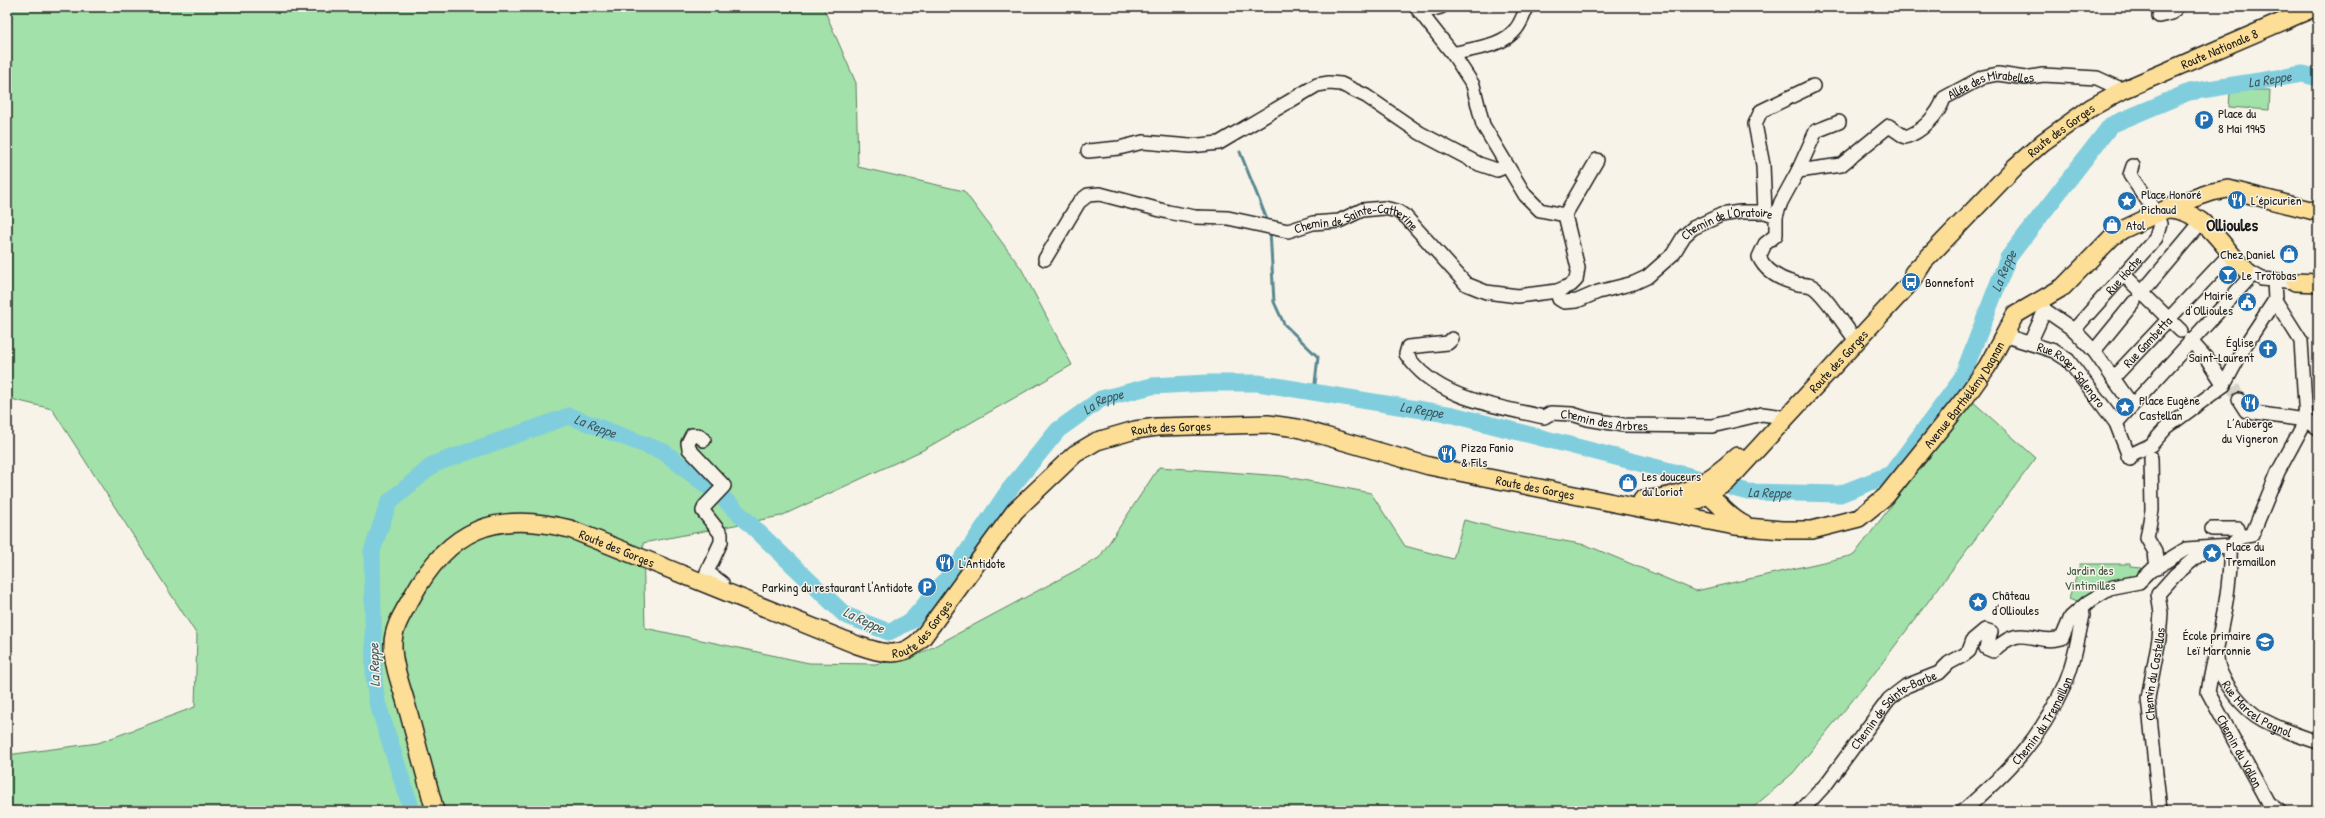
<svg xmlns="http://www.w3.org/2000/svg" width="2325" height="818" font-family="'Patrick Hand',sans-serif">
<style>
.green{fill:#a2e1a9;stroke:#5f7e62}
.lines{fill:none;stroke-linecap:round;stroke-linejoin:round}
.stream{stroke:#588790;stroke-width:3}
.river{stroke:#80cedd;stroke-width:17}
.minor-tunnel{stroke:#d6d3c9;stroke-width:13;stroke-dasharray:13 6;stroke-linecap:butt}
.minor-casing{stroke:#1c1c1c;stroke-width:16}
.major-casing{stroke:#1c1c1c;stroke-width:20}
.minor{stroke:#f7f3e8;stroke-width:13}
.major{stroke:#fcde96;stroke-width:17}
.labels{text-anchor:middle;stroke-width:3;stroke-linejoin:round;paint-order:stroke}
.street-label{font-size:13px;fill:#1c1c1c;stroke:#f7f3e8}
.poi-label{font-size:13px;fill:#1c1c1c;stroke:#f7f3e8;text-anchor:start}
.park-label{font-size:13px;fill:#445746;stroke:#f7f3e8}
.water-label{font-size:14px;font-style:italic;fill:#3f5a60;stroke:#f7f3e8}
.district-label{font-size:17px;font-weight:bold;fill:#1c1c1c;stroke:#f7f3e8}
</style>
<rect width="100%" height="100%" fill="#f7f3e8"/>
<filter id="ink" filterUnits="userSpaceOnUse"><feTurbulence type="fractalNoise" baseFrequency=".025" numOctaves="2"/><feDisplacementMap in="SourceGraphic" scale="8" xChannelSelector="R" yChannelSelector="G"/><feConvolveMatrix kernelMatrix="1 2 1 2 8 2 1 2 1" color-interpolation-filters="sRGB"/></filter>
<g filter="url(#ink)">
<g class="green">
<path d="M7,7H823L856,83L858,167L964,191L1021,268L1072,365L923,450L781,516L643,543L645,628L809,663L875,664L914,657L1099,558L1159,467L1282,476L1371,493L1405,546L1453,559L1464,520L1508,531L1586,545L1696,591L1854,555L1971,400L2036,458L1870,679L1793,773L1749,811H7V755L98,743L195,707L197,635L52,409L7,398Z"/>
<path d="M2251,90H2270L2269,110L2229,107L2230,93Z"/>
<path d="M2080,564H2130V567L2141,568L2137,577L2081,604L2069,599Z"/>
</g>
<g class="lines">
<g class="stream">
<path d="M1240,152L1268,222"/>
<path d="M1270,230L1274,302L1284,324L1318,357L1314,392"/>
</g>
<g class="river">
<path id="s1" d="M1733,488L1748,492L1840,494L1891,474L1961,380L2008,258L2111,125L2189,92L2303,74L2318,78"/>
<path id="s2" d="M412,811L377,702L374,679L372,551L389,502L434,464L569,416L664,452L725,500L845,615L889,632L911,621L956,568L1009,490L1058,430L1101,399L1152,386L1207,383H1258L1453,415L1697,478"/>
</g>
<path class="minor-tunnel" d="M2233,387L2239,400"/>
<defs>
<g id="minor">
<path d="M1421,12L1441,7"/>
<path d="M2159,16L2172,13L2177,7"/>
<path d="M1453,54C1474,48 1502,47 1516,29C1521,23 1524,14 1527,7"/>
<path d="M1088,151L1119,148L1143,142L1190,146L1219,143L1317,85L1329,83L1341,84L1366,96L1420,133L1479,164L1497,170L1507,166"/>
<path id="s3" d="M1798,171L1841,165L1889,126L1905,137C1921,133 1939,114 1944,98L1983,77L1998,74L2025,78L2043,75L2097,78L2123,90"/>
<path d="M1765,212L1763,165L1755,124L1761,111L1813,86"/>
<path d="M1565,215L1597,160"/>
<path d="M1776,216L1781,202L1798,171L1816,131L1839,122"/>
<path id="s4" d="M1045,259L1079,202L1088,195L1100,194L1168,212L1195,217L1228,218L1288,231L1313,223L1339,221L1362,210L1384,208L1397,211L1406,217L1466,284L1486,292L1518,296L1557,291L1571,285L1576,280L1578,268L1565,215L1540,210L1525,195L1483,125L1473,85L1453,54L1416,7"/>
<path d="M2246,270L2262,279L2295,282"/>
<path d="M2124,275L2181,331"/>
<path d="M2274,281L2275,300L2301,341L2306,420"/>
<path id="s5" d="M1557,291L1559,299L1564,302L1577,301L1598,292L1634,283L1647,277L1673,254L1684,236L1693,228L1721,215L1740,212H1765L1776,216V235L1765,244L1759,257C1766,272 1781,280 1798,284C1803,285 1808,284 1813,287C1824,294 1843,323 1852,335"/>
<path d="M2140,295L2202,221"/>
<path d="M2040,301L2045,310L2074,330L2094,351L2132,405"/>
<path id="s6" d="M2074,330L2156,238L2160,224L2156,213L2130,175L2133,166"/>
<path id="s7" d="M2003,335L2054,351L2068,360L2116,423L2130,459"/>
<path id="s8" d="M1452,339L1448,343L1408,347L1406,354C1435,399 1496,406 1544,417L1551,413L1572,414L1588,419L1623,425L1712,426L1762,414L1777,416"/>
<path d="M2190,340L2207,359L2224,385"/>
<path d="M2030,343L2045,310"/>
<path d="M2094,351L2134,302"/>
<path id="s9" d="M2113,378L2230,254"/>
<path d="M2239,400L2246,411"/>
<path d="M2254,413L2306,420L2318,428"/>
<path d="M2116,423L2252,275"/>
<path d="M704,440L698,435H692L688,443L689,449L724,486L705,506L703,511L721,534V542L707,572L722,583L724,592"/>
<path d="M2128,456L2151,445L2167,427L2224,385L2246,344L2275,300"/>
<path d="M2151,458L2152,510L2147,538L2155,552L2157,568"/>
<path d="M2212,529H2238L2240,537"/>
<path id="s10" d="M2230,546C2232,595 2216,644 2208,692L2268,803L2279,811"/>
<path d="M2230,546L2240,537L2252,535L2278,472L2306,420"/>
<path id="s11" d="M2217,657C2218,679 2244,710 2263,720C2280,729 2299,736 2318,742"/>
<path id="s12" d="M1801,811L1827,783L1889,699L1906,686L1939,673L1949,663L1964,655L1969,651L1973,640L1985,630L1991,632L1986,648L1993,651C2024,621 2032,646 2062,638L2071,617L2088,602L2113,587L2139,582L2150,571L2186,549L2230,546"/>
<path id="s13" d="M1963,811C2007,773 2040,740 2064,686C2074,664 2078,638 2083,615L2082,608"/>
<path id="s14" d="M2160,811L2148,698L2159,639L2161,613L2158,594L2175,575L2200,554"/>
</g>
<g id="major">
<path d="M2168,209C2206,210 2221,247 2246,270"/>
<path id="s15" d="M1913,273L2016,166L2043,142L2092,107L2123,90L2316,7"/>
<path d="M2295,282L2318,283"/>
<path d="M1700,490C1717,498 1725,516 1745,525"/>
<path d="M1642,500C1683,497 1707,484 1737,456"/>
<path id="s16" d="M1663,512L1735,526L1782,530H1812L1859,518L1886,496L1965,398L1987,367L2015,315L2063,287L2112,237L2122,230L2177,204L2212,192L2228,189L2318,212"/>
<path id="s17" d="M435,811C425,775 416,739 406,703C401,685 393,666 393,647C392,629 403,613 412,597C449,529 495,510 570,529L857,645C884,654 902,660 923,637L1015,511L1075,454L1097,441L1135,430L1157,427L1268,424L1297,428L1429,466L1654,511L1696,501L1727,482L1911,282L1922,265"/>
</g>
</defs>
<use href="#minor" class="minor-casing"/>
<use href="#major" class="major-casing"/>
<use href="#minor" class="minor"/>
<use href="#major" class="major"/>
</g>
</g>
<defs>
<symbol id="parking-disc" viewBox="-11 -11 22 22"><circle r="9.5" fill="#1f6fb2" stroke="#f7f3e8"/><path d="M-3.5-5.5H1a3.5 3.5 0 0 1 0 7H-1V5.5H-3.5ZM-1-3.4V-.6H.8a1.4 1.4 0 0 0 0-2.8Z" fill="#fff"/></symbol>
<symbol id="restaurant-disc" viewBox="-11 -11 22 22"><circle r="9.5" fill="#1f6fb2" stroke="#f7f3e8"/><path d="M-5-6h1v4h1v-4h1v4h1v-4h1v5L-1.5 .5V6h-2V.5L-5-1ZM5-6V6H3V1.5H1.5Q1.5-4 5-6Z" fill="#fff"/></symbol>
<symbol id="sight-disc" viewBox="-11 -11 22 22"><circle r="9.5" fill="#1f6fb2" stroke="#f7f3e8"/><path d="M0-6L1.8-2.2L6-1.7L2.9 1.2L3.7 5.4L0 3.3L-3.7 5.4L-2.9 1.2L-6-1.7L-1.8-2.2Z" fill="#fff"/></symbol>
<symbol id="shop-disc" viewBox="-11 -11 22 22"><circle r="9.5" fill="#1f6fb2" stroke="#f7f3e8"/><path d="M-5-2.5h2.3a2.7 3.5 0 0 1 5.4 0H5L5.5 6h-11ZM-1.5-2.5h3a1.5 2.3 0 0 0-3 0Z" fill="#fff"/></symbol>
<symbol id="bar-disc" viewBox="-11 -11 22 22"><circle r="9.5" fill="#1f6fb2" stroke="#f7f3e8"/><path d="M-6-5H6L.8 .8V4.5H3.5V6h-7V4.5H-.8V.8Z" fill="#fff"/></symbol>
<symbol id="bus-disc" viewBox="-11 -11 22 22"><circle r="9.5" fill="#1f6fb2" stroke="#f7f3e8"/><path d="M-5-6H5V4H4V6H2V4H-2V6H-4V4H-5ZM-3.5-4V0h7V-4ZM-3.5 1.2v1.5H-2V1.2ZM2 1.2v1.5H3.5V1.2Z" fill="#fff"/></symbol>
<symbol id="civic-disc" viewBox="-11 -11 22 22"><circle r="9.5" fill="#1f6fb2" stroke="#f7f3e8"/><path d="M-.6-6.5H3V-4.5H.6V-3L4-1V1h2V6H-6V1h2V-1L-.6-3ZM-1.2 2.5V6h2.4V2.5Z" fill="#fff"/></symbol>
<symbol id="church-disc" viewBox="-11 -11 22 22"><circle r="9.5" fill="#1f6fb2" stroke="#f7f3e8"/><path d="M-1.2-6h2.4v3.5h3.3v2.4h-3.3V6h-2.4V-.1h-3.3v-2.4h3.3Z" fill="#fff"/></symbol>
<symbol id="school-disc" viewBox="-11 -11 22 22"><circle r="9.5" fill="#1f6fb2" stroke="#f7f3e8"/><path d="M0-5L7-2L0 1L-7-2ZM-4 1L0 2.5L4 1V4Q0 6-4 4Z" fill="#fff"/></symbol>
</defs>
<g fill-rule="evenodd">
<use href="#parking-disc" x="2193" y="109" width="22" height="22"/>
<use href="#restaurant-disc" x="2226" y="189" width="22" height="22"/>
<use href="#sight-disc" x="2116" y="190" width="22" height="22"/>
<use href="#shop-disc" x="2101" y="214" width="22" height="22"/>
<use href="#shop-disc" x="2278" y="243" width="22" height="22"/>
<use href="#bar-disc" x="2217" y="264" width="22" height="22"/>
<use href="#bus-disc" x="1900" y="271" width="22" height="22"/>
<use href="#civic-disc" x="2236" y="291" width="22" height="22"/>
<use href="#church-disc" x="2257" y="338" width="22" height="22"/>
<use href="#restaurant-disc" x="2239" y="392" width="22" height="22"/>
<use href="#sight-disc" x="2114" y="396" width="22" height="22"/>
<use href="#restaurant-disc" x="1436" y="443" width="22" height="22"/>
<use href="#shop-disc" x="1617" y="472" width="22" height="22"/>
<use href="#sight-disc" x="2201" y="542" width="22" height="22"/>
<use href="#restaurant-disc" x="934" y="552" width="22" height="22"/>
<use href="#parking-disc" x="916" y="576" width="22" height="22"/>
<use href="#sight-disc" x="1967" y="591" width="22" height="22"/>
<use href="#school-disc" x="2254" y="631" width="22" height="22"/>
</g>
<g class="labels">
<g class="street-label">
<text dy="5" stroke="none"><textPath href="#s15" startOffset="385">Route Nationale 8</textPath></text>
<text dy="5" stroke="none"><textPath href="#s3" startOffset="232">Allée des Mirabelles</textPath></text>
<text dy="5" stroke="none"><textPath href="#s15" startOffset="206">Route des Gorges</textPath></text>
<text dy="5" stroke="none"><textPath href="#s5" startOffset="204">Chemin de l'Oratoire</textPath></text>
<text dy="5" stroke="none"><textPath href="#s4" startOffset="355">Chemin de Sainte-Catherine</textPath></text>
<text dy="5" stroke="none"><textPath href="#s6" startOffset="74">Rue Hoche</textPath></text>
<text dy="5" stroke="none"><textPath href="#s9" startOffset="50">Rue Gambetta</textPath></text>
<text dy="5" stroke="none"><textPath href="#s17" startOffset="1872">Route des Gorges</textPath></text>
<text dy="5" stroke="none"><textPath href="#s7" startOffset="82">Rue Roger Salengro</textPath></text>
<text dy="5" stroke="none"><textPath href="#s16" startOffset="362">Avenue Barthélémy Dagnan</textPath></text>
<text dy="5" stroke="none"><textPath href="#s8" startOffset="271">Chemin des Arbres</textPath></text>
<text dy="5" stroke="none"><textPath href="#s17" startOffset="1135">Route des Gorges</textPath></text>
<text dy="5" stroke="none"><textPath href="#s17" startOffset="1507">Route des Gorges</textPath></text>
<text dy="5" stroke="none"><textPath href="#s17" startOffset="464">Route des Gorges</textPath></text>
<text dy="5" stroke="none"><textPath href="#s17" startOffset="799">Route des Gorges</textPath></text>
<text dy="5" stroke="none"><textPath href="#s14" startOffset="138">Chemin du Castellas</textPath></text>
<text dy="5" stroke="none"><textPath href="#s11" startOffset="69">Rue Marcel Pagnol</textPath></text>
<text dy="5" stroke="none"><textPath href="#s12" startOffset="139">Chemin de Sainte-Barbe</textPath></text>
<text dy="5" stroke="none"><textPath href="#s13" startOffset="121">Chemin du Tremaillon</textPath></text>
<text dy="5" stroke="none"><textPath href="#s10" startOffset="215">Chemin du Vallon</textPath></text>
</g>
<g class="poi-label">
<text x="2218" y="118">Place du<tspan x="2218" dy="15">8 Mai 1945</tspan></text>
<text x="2141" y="199">Place Honoré<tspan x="2141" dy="15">Pichaud</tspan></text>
<text x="2251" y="205">L’épicurien</text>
<text x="2126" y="230">Atol</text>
<text x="2275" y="259" text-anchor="end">Chez Daniel</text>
<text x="2242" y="280">Le Trotobas</text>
<text x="1925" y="287">Bonnefont</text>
<text x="2233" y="300" text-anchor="end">Mairie<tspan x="2233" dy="15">d’Ollioules</tspan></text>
<text x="2254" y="347" text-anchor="end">Église<tspan x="2254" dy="15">Saint-Laurent</tspan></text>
<text x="2139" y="405">Place Eugène<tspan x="2139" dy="15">Castellan</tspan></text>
<text x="2250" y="428" text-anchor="middle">L’Auberge<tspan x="2250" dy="15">du Vigneron</tspan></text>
<text x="1461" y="452">Pizza Fanio<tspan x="1461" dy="15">&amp; Fils</tspan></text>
<text x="1642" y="481">Les douceurs<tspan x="1642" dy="15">du Loriot</tspan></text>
<text x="2226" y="551">Place du<tspan x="2226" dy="15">Tremaillon</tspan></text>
<text x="959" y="568">L'Antidote</text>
<text x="913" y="592" text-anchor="end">Parking du restaurant l'Antidote</text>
<text x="1992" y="600">Château<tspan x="1992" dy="15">d'Ollioules</tspan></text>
<text x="2251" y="640" text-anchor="end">École primaire<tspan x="2251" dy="15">Leï Marronnie</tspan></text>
</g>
<g class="park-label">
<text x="2090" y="575">Jardin des<tspan x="2090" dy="15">Vintimilles</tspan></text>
</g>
<g class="water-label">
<text dy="5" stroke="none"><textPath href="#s1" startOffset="745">La Reppe</textPath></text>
<text dy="5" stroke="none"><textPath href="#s1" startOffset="397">La Reppe</textPath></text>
<text dy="5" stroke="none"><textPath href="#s2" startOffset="1232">La Reppe</textPath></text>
<text dy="5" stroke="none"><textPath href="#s2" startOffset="1556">La Reppe</textPath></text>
<text dy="5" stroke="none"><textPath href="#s2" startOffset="548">La Reppe</textPath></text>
<text dy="5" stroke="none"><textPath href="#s1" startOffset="37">La Reppe</textPath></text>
<text transform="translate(864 620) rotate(25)" y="5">La Reppe</text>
<text transform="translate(374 665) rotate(-92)" y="5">La Reppe</text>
</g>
<g class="district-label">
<text x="2232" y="231">Ollioules</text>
</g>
</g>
<rect width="2325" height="818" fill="none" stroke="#f7f3e8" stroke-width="24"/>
<rect x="12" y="12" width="2301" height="794" fill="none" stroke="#1c1c1c" stroke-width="1.5" filter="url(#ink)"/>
</svg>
